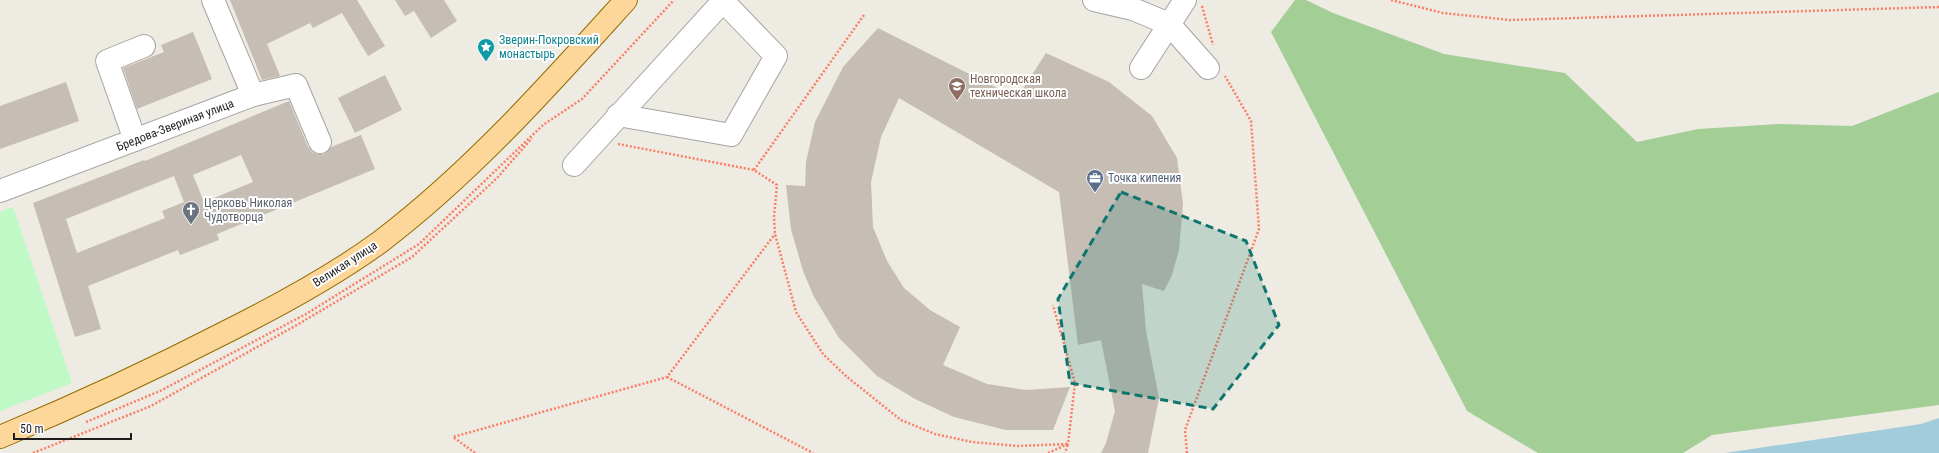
<svg xmlns="http://www.w3.org/2000/svg" width="1939" height="453" font-family="'Roboto Condensed',sans-serif">
<style>
.forest{fill:#a3ce96}
.park{fill:#bef9c6}
.water{fill:#a2ccdc}
.building{fill:#c6bdb5;fill-rule:evenodd}
.lines{fill:none;stroke-linecap:round;stroke-linejoin:round}
.minor-casing{stroke:#a4a4a4;stroke-width:24}
.major-casing{stroke:#956c00;stroke-width:24}
.path{stroke:#fb7e66;stroke-width:2.5;stroke-dasharray:2 2;stroke-linecap:butt}
.minor{stroke:#fff;stroke-width:22}
.major{stroke:#fcd799;stroke-width:22}
.marked{fill:#0f766e;fill-opacity:0.2;stroke:#0f766e;stroke-width:3;stroke-dasharray:8 5;stroke-linejoin:round}
.labels{text-anchor:middle;stroke-width:4;stroke-linejoin:round;paint-order:stroke}
.culture-label{font-size:12px;fill:#0d838f;stroke:#fff;text-anchor:start}
.education-label{font-size:12px;fill:#785e54;stroke:#fff;text-anchor:start}
.street-label{font-size:12px;fill:#1d1d1d;stroke:#fff}
.service-label{font-size:12px;fill:#4e5e75;stroke:#fff;text-anchor:start}
.worship-label{font-size:12px;fill:#5b616d;stroke:#fff;text-anchor:start}
</style>
<rect width="100%" height="100%" fill="#eeebe2"/>
<path class="forest" d="M1295,0H1306L1333,13L1444,54L1565,73L1637,142L1698,129L1779,124L1852,126L1939,92V405L1712,435L1683,453H1538L1467,411L1271,32Z"/>
<path class="park" d="M13,207L72,383L0,411V212Z"/>
<path class="water" d="M1939,418V453H1725L1921,424Z"/>
<g class="building">
<path d="M230,0H357L385,46L368,56L342,13L313,28L310,23L267,44L280,76L262,80Z"/>
<path d="M395,0H444L457,21L431,38L414,11L405,16Z"/>
<path d="M878,28L1017,98L1046,53L1109,82L1152,116L1177,158L1183,204L1179,250L1172,275L1164,291L1142,284L1146,331L1159,398L1148,453H1101L1106,443L1115,411L1101,340L1078,345L1059,192L899,98L881,137L871,182L873,227L887,261L904,288L930,310L960,327L943,365L987,384L1026,390L1070,387L1053,430H1006L954,417L915,399L877,376L839,338L814,297L803,271L791,229L786,185L805,186L806,162L815,122L843,67Z"/>
<path d="M193,32L212,79L137,109L123,68L164,52L161,45Z"/>
<path d="M385,75L402,110L355,133L338,98Z"/>
<path d="M66,82L79,121L0,149V106Z"/>
<path d="M289,101L308,147L312,152L318,154H324L331,147L361,135L375,169L217,234L219,240L180,255L178,250L88,286L101,329L75,337L33,203L144,160L145,161ZM241,155L253,182L204,202L193,175ZM174,176L184,202L162,211L165,218L77,253L66,219Z"/>
</g>
<g class="lines">
<defs>
<g id="minor">
<path d="M213,0L253,95"/>
<path d="M1094,0L1133,9L1169,24L1208,68"/>
<path d="M1141,68L1185,0"/>
<path d="M618,115L731,135L776,56L722,0"/>
<path d="M135,140L107,61L144,46"/>
<path d="M574,165L724,0"/>
<path d="M0,191L253,95L296,85L320,142"/>
</g>
<path id="major" d="M0,437C77,405 152,370 226,332C278,306 332,277 380,242C472,172 549,85 626,0"/>
</defs>
<use href="#minor" class="minor-casing"/>
<use href="#major" class="major-casing"/>
<g class="path">
<path d="M1391,0L1443,13L1510,20L1939,7"/>
<path d="M1202,6L1213,45"/>
<path d="M618,144L754,170L777,185L774,217L775,234L796,312L823,354L847,377L901,420L935,434L972,442L1018,446L1068,444L1065,453"/>
<path d="M754,170L864,15"/>
<path d="M667,377L813,453"/>
<path d="M86,422L160,391L306,314L419,244L543,125L582,99L674,0"/>
<path d="M33,453L151,406L295,326L412,257L497,178L532,138"/>
<path d="M475,453L453,437L667,377L775,234"/>
<path d="M1048,453L1068,444L1075,383L1053,305"/>
<path d="M1187,453L1185,430L1259,229L1251,121L1225,76"/>
</g>
<use href="#minor" class="minor"/>
<use href="#major" class="major"/>
</g>
<path class="marked" d="M1121,192L1246,241L1279,325L1213,409L1070,383L1058,299Z"/>
<defs>
<symbol id="sight-pin" viewBox="-11 -11 22 30"><path d="M0 17L-7.5 6A9.5 9.5 0 1 1 7.5 6Z" fill="#0f9aa8" stroke="#fff"/><path d="M0-6L1.8-2.2L6-1.7L2.9 1.2L3.7 5.4L0 3.3L-3.7 5.4L-2.9 1.2L-6-1.7L-1.8-2.2Z" fill="#fff"/></symbol>
<symbol id="university-pin" viewBox="-11 -11 22 30"><path d="M0 17L-7.5 6A9.5 9.5 0 1 1 7.5 6Z" fill="#8d6e63" stroke="#fff"/><path d="M0-5L7-2L0 1L-7-2ZM-4 1L0 2.5L4 1V4Q0 6-4 4Z" fill="#fff"/></symbol>
<symbol id="office-pin" viewBox="-11 -11 22 30"><path d="M0 17L-7.5 6A9.5 9.5 0 1 1 7.5 6Z" fill="#5c6f8a" stroke="#fff"/><path d="M-6-3h4V-5.5h4V-3h4V5H-6ZM-1-4.5V-3h2v-1.5ZM-6 0V1H6V0Z" fill="#fff"/></symbol>
<symbol id="church-pin" viewBox="-11 -11 22 30"><path d="M0 17L-7.5 6A9.5 9.5 0 1 1 7.5 6Z" fill="#6b7280" stroke="#fff"/><path d="M-1.2-6h2.4v3.5h3.3v2.4h-3.3V6h-2.4V-.1h-3.3v-2.4h3.3Z" fill="#fff"/></symbol>
</defs>
<g fill-rule="evenodd">
<use href="#sight-pin" x="476" y="37" width="20" height="27"/>
<use href="#university-pin" x="947" y="76" width="20" height="27"/>
<use href="#office-pin" x="1085" y="168" width="20" height="27"/>
<use href="#church-pin" x="181" y="200" width="20" height="27"/>
</g>
<g class="labels">
<g class="culture-label">
<text x="499" y="44">Зверин-Покровский<tspan x="499" dy="14">монастырь</tspan></text>
</g>
<g class="education-label">
<text x="970" y="83">Новгородская<tspan x="970" dy="14">техническая школа</tspan></text>
</g>
<g class="street-label">
<text transform="translate(175 125) rotate(-21)" y="4">Бредова-Звериная улица</text>
<text transform="translate(345 264) rotate(-33)" y="4">Великая улица</text>
</g>
<g class="service-label">
<text x="1108" y="182">Точка кипения</text>
</g>
<g class="worship-label">
<text x="204" y="207">Церковь Николая<tspan x="204" dy="14">Чудотворца</tspan></text>
</g>
</g>
<path d="M14 433v6h117v-6" fill="none" stroke="#1d1d1d" stroke-width="2"/>
<text x="20" y="433" font-size="12" fill="#1d1d1d" stroke="#ffffff" stroke-width="3" paint-order="stroke">50 m</text>
</svg>
